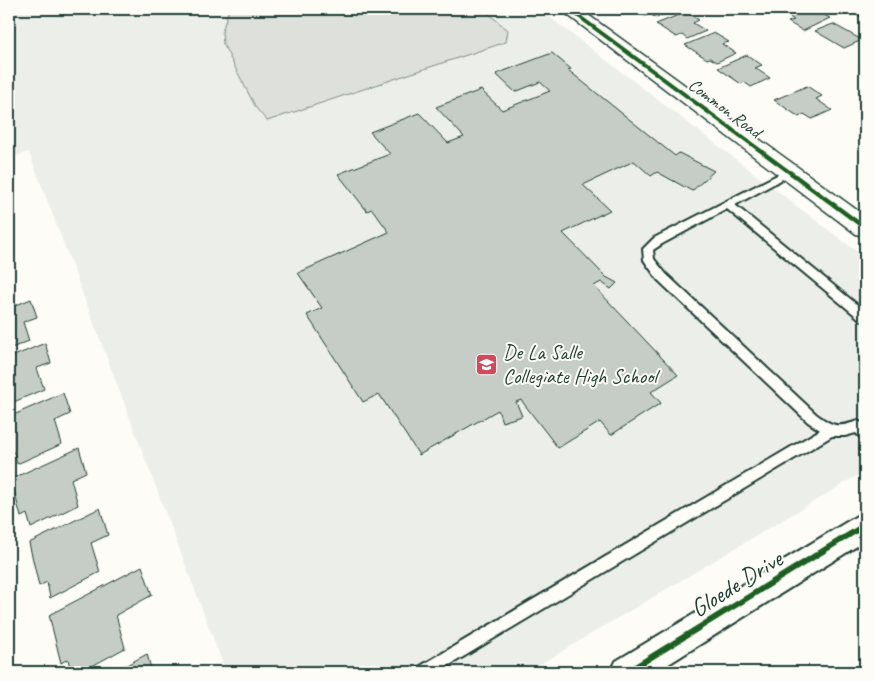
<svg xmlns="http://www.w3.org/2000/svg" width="874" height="681" font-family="Caveat,sans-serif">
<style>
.built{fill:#eceee9}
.green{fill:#dde0db;stroke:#7e8e88}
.building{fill:#c6cdc7;stroke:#1f3d34}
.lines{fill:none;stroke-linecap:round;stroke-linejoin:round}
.service-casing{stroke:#1f3d34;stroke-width:4}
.minor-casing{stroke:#1f3d34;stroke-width:4}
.tertiary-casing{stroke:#1f3d34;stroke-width:3}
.service{fill:#fdfcf7;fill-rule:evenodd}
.minor{fill:#fdfcf7;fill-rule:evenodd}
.tertiary{fill:#fdfcf7;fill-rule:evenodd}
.cycleway-far2-casing{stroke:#fdfcf7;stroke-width:6}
.cycleway-far1-casing{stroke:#fdfcf7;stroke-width:8}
.cycleway-casing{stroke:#fdfcf7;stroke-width:9}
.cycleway-far2{stroke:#1b5e20;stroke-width:4}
.cycleway-far1{stroke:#1b5e20;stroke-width:4.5}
.cycleway{stroke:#1b5e20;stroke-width:6}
.labels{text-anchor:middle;stroke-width:4;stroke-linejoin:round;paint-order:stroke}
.far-street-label{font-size:18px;fill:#1f3d34;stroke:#fdfcf7}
.poi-label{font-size:21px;fill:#1f3d34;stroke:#fdfcf7;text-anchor:start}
.near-street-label{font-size:25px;fill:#1f3d34;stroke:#fdfcf7}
</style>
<rect width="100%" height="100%" fill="#fdfcf7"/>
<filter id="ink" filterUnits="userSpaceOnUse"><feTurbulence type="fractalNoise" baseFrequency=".02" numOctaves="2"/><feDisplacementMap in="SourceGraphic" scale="10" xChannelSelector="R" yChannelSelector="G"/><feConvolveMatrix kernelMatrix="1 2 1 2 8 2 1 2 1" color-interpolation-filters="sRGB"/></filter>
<g filter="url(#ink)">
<path class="built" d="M9,9H539L865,258V471L527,672H226L29,152L9,158Z"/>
<path class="green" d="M229,9H483L508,30L506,42L267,121L256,108L223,44L222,32Z"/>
<g class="building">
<path d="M634,9H672L674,10L656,18L650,14L645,16Z"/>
<path d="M786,9H813L830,18L803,31L788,22L794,20L780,11Z"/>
<path d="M686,12L699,20L693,23L706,31L687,39L682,35L676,37L656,24Z"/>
<path d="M833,24L862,40L844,48L815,31Z"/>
<path d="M714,33L729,42L722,44L736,53L717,62L710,58L707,59L685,45Z"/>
<path d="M552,53L571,69L568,70L675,156L679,153L714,171L692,191L657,172L651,176L634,161L583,185L610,210L563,233L606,277L617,283L611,289L601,282L594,286L678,375L651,392L661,403L611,435L600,422L558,448L521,400L516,402L522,416L502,422L498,410L419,455L379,394L363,402L307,315L322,308L298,273L389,232L372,209L367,211L338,174L390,154L370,132L419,113L448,143L464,137L436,107L481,90L502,110L550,91L540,82L515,92L496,74Z"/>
<path d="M747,55L762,65L755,68L770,78L751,87L744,82L741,84L718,68Z"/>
<path d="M807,86L822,96L816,99L832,110L812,119L804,114L799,117L774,100Z"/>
<path d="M31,299L37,317L23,322L29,341L9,349V308Z"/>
<path d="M45,343L51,363L37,368L44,389L9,404V358Z"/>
<path d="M63,393L70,414L55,421L62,444L17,464L14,452L9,454V417Z"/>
<path d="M79,448L86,472L71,479L78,505L31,528L27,514L21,517L11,479Z"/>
<path d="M100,508L108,535L91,543L100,572L50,598L47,582L39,586L29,543Z"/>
<path d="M142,566L152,595L116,615L125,648L81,672H71L68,659L61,663L49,615Z"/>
<path d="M147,654L152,672H114Z"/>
</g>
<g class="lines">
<defs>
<path id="service" d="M789,169L794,172L792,174L735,205L865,311V321L861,320L727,209L662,244L653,250L654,259L666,274L816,414C833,427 838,428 858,421L865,425V439L861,438L856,433L845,436H832L438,672H417L419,667L820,430L808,422L658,280L644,260L643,249L654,238Z"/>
<g id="minor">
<path d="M850,9H865V18Z"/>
<path d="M865,511V541L656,672H611L616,661Z"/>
</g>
<path id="tertiary" d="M560,9H580L865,216V237L856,234Z"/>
</defs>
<use href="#service" class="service-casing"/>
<use href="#minor" class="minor-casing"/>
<use href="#tertiary" class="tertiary-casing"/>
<use href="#service" class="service"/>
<use href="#minor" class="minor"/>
<use href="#tertiary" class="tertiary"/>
<defs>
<path id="cycleway-far2" d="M569,9L792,174"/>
<path id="cycleway-far1" d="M791,173L865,228"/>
<path id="cycleway" d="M627,672L865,525"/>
</defs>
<use href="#cycleway-far2" class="cycleway-far2-casing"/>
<use href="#cycleway-far1" class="cycleway-far1-casing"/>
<use href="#cycleway" class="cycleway-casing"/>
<use href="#cycleway-far2" class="cycleway-far2"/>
<use href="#cycleway-far1" class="cycleway-far1"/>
<use href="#cycleway" class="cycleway"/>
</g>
</g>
<defs>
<symbol id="school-square" viewBox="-11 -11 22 22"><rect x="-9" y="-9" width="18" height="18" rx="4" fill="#d1495b" stroke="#fdfcf7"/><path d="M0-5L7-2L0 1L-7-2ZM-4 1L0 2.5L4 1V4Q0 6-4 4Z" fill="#fff"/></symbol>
</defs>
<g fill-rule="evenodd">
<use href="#school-square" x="474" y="352" width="25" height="25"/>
</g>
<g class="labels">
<g class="far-street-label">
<text transform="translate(725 108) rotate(37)" y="6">Common Road</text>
</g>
<g class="poi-label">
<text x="503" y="359">De La Salle<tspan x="503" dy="24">Collegiate High School</tspan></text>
</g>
<g class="near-street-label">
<text transform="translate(736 583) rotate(-32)" y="9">Gloede Drive</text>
</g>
</g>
<rect width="874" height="681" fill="none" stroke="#fdfcf7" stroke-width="30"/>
<rect x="15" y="15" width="844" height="651" fill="none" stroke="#1f3d34" stroke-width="2" filter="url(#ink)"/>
</svg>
